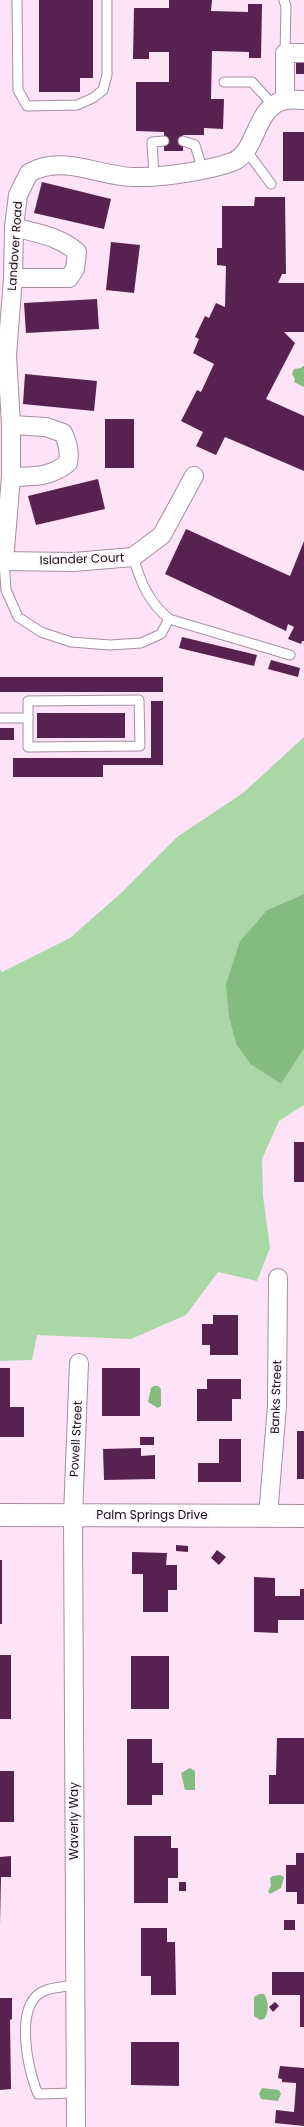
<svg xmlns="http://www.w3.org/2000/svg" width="304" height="2127" font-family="Poppins,sans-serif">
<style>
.green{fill:#a9d7a5}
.water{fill:#84bb7f}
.building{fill:#572150}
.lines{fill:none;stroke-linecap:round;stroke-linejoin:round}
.service-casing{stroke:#a68da1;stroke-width:11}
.minor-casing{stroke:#a68da1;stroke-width:20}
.tertiary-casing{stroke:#a68da1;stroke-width:24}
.service{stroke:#fff;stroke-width:9}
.minor{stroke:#fff;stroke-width:18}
.tertiary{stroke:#fff;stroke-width:22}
.labels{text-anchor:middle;stroke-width:4;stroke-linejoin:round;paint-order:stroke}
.street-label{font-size:12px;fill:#180f17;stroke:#fdf7fb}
</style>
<rect width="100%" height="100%" fill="#fee2f8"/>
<path class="green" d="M304,737V894L267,910L240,941L229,1017L236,1044L250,1064L281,1084L304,1049V1105L279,1121L262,1159L263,1196L270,1248L257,1281L218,1272L186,1315L131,1339L37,1335L32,1360L0,1361V969L2,972L70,938L120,894L177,837L243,793Z"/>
<g class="water">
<path d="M303,366H304V387L294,382L295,379L292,374L294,369L301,368Z"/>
<path d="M304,894V1049L281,1084L250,1064L236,1044L229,1017L226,984L240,941L267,910Z"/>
<path d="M154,1386H158L161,1389V1406L158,1408L148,1402L151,1388Z"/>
<path d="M190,1768L195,1771V1790H185L181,1773Z"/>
<path d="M280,1875L284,1877L281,1888L270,1894L268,1891L271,1886L270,1878L273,1876Z"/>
<path d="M259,1994H264C269,2001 269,2013 264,2019L260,2020L254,2016V1997Z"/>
<path d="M262,2088L279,2090L281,2094L278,2101L261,2099L259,2094Z"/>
</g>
<g class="building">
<path d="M39,0H93V78H80V92H39Z"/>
<path d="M169,0H212L211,11L248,12V4H262L261,58H249V52L212,51L211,99H224L223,129L204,128V135H183V151H164V132L136,131V82H169V52H149V59H133L134,8H169Z"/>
<rect x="296" y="63" width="8" height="11"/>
<rect x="283" y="132" width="21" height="49"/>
<path d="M42,182L111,199L104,229L34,213Z"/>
<path d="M255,197H285L286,274H282L278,283H304V332H284L295,343L266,399L304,416V471L225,437L216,455L196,446L203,432L181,421L197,390L201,392L214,364L193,353L199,339L195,337L205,316L209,318L216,303L225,307L226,266L217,265V248H222V206H254Z"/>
<path d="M111,242L140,245L134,293L106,290Z"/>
<path d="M97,299L99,329L26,333L24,303Z"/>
<path d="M25,374L97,381L94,411L23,404Z"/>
<rect x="105" y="419" width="29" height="49"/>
<path d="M98,479L105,509L36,525L28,496Z"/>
<path d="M186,529L290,576L304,541V641H302L301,644L288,639L294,627L288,624L286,631L165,574Z"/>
<path d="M182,637L257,655L254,666L179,648Z"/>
<path d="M271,660L300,668L298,677L268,669Z"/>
<rect x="0" y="677" width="163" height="15"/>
<path d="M151,701H163V765H103V777H13V758H151Z"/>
<rect x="37" y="713" width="88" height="25"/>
<rect x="0" y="728" width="14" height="12"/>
<rect x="294" y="1142" width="10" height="40"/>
<path d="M213,1315H238V1355H210V1345H202V1324H213Z"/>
<path d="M0,1368H10V1407H24V1437H0Z"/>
<rect x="102" y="1368" width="38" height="48"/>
<path d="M207,1379H241V1399H232V1421H197V1389H207Z"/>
<rect x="297" y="1431" width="7" height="48"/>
<rect x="140" y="1437" width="14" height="8"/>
<path d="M219,1439H241V1482H198V1463H219Z"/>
<path d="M141,1448V1456L155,1455V1479L104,1480L103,1449Z"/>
<path d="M176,1545L188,1546V1552L176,1551Z"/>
<path d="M217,1550L226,1557L219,1565L211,1558Z"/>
<path d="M132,1552L167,1553L166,1565H177V1590H168V1612H143V1574H132Z"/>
<rect x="0" y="1560" width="2" height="64"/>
<path d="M254,1577L275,1578V1596H300V1589H304V1620H278V1633L254,1632Z"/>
<rect x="0" y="1655" width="11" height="64"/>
<rect x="131" y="1656" width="38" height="53"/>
<path d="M277,1738H304V1804H269V1775H276Z"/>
<path d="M127,1739H152V1763H163V1795H152V1805H127Z"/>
<rect x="0" y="1771" width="14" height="51"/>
<path d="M134,1836H171V1848H178V1878H168V1903H134Z"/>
<path d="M296,1853H304V1904H297V1892H286V1865H296Z"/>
<path d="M11,1856V1877H1L0,1925V1857Z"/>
<rect x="179" y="1882" width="7" height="9"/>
<rect x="284" y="1920" width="11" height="10"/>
<path d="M141,1928H167V1942H175L176,1995H151V1976H141Z"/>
<path d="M272,1972H304V2027H300V1995H272Z"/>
<path d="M0,1998H12V2019L10,2020L11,2089L0,2090Z"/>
<path d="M275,2002L279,2006L273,2012L269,2007Z"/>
<path d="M131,2042H179V2086L131,2085Z"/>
<path d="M280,2066L304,2068V2126L275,2123L276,2110L294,2112L296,2086V2083L282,2082V2079L278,2078Z"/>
</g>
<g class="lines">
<defs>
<g id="service">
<path d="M17,0L18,90L27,106L77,105L93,98L103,90L107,75V0"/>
<path d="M284,0L286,7L285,53"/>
<path d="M224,82H252L273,105"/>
<path d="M183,141L195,145L203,171"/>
<path d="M246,150L271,184"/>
<path d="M154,176L152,142L164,141"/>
<path d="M133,557C141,583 148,601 169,619L290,655"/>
<path d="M4,561L6,590L18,617L41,632L71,642L110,645L141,643L161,634L169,619"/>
<path d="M139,700L140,746L28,747V701Z"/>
<path d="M0,718H28"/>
<path d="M75,1985C65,1987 53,1987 44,1991C13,2004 28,2071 38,2094L75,2093"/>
</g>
<g id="minor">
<path d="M285,100V53H304"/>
<path d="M13,278H69L75,269L77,252C59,236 36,233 14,227"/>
<path d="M11,477C34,476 49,478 68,463C70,451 68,444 63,433L46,427L11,425"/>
<path d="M0,561L74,562L133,557L162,535L194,476"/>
<path d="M4,561L11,477V425L7,355L13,278L14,227L18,195L29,173C62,154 98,176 133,177C160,178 207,171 232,162C258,153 254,105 286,100C292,99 298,100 304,100"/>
<path d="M268,1516L277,1406L278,1278"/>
<path d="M76,2127L73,1515L79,1363"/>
</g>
<path id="tertiary" d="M0,1515L304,1516"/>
</defs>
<use href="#service" class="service-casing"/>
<use href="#minor" class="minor-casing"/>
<use href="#tertiary" class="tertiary-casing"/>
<use href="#service" class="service"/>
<use href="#minor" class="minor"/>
<use href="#tertiary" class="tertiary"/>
</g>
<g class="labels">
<g class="street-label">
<text transform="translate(15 246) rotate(-86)" y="4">Landover Road</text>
<text transform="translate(82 559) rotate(-2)" y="4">Islander Court</text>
<text transform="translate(276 1397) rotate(-88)" y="4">Banks Street</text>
<text transform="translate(76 1439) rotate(-87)" y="4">Powell Street</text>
<text x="152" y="1519">Palm Springs Drive</text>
<text transform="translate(74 1821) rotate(-90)" y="4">Waverly Way</text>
</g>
</g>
</svg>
